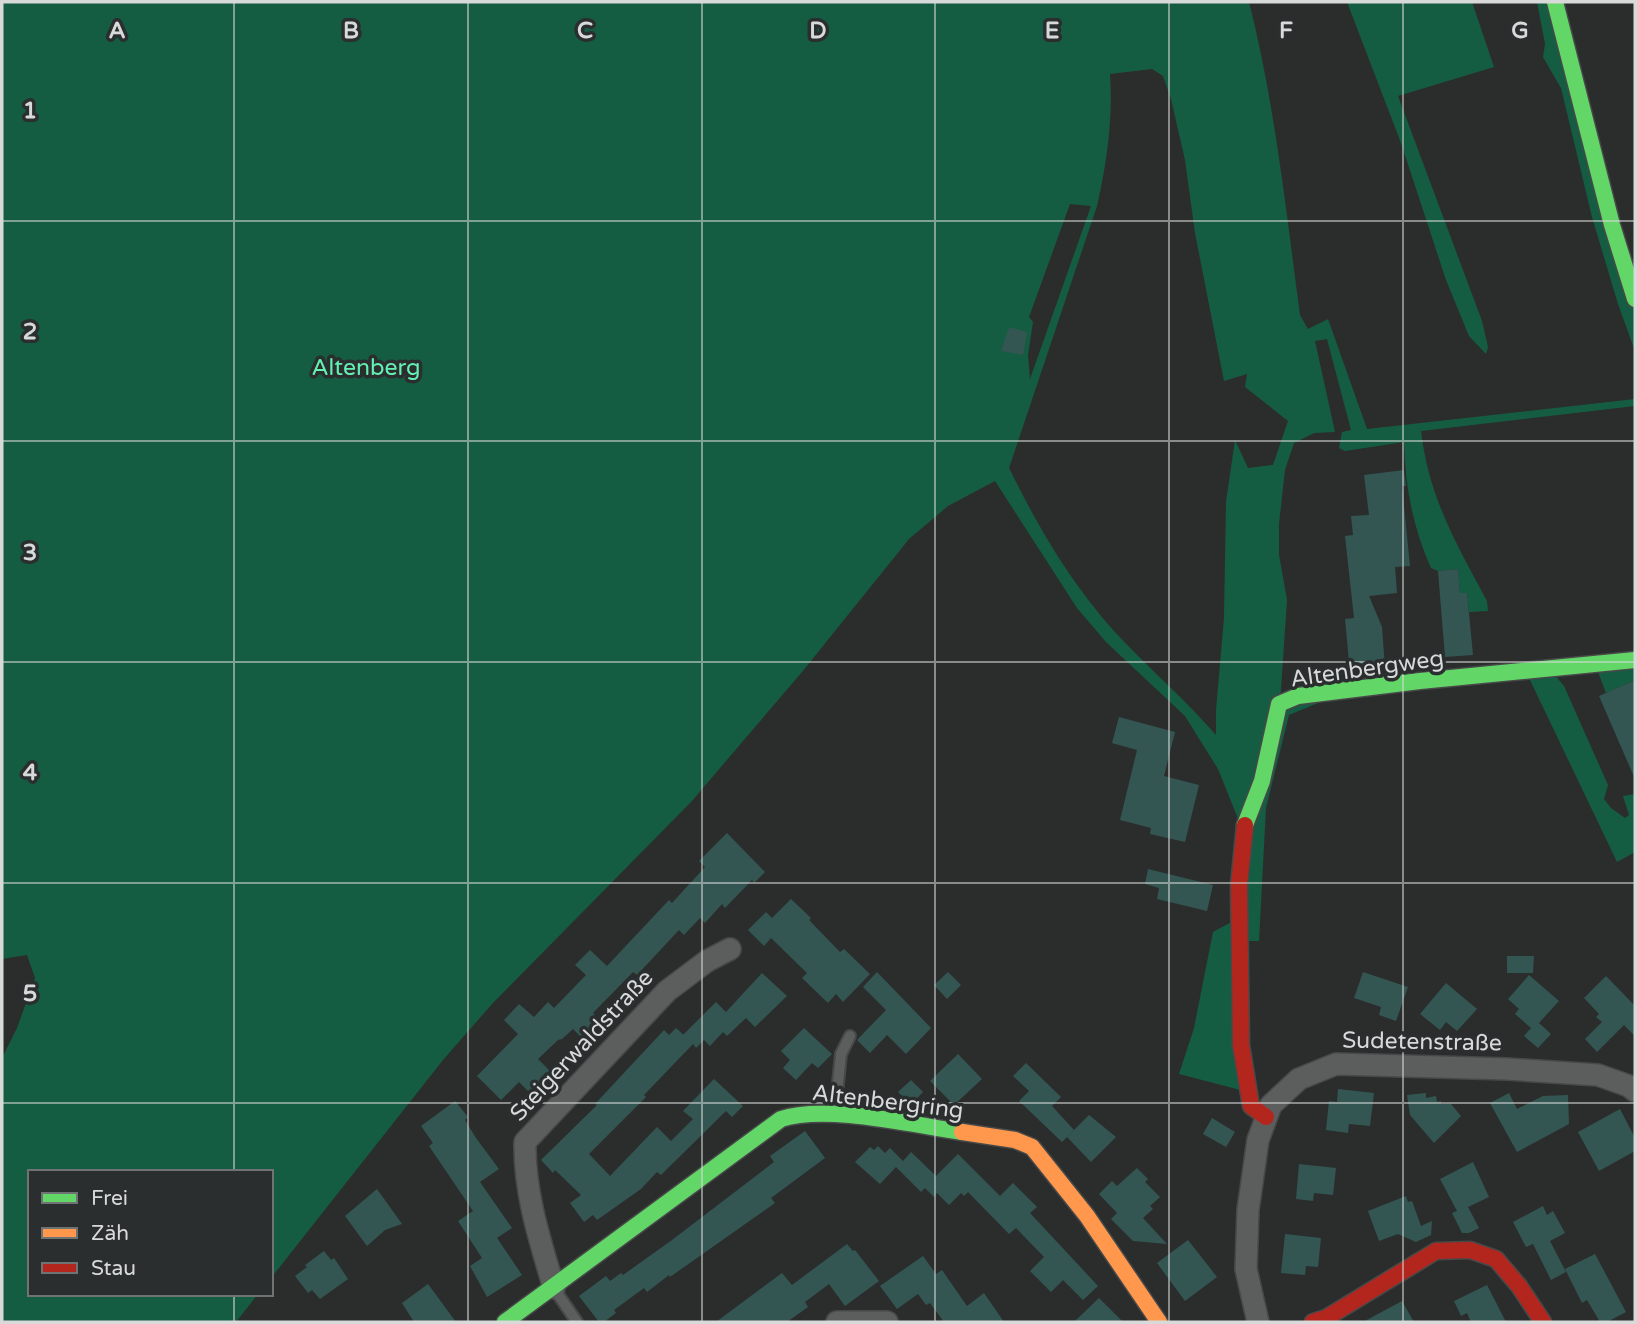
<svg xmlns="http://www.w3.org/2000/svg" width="1637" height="1324" font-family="'Varela Round',sans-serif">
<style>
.green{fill:#155d42;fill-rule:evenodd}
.building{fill:#335652}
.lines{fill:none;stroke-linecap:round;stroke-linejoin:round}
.lane-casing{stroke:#474949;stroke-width:14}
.street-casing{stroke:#474949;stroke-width:24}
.fast-casing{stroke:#474949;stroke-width:19}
.slow-casing{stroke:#474949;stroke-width:19}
.jam-casing{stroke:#474949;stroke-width:19}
.lane{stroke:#5c5e5e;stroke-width:10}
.street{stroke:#5c5e5e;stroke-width:21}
.fast{stroke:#63d668;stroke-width:16}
.slow{stroke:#ff974d;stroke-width:16}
.jam{stroke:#b3261e;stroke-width:16}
.grid{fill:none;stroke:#d8dada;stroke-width:2;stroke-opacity:0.55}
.labels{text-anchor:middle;stroke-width:7;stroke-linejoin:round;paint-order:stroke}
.park-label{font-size:23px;fill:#63f1b3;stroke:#2a2e2e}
.street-label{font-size:23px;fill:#d8dada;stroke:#2a2e2e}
.grid-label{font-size:23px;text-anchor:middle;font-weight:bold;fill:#d8dada;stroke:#2a2e2e;stroke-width:7;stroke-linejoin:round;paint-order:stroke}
</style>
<rect width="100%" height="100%" fill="#2b2d2d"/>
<g class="green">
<path d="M2,2H1249C1275,104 1286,211 1300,315L1308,329L1328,319L1367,429L1635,399V406L1421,431C1429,498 1456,543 1487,601L1488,611L1469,612L1467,593H1460L1458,569L1438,571L1431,568C1413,528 1405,486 1404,442L1345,451L1339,448L1342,432L1351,430L1327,339L1315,341L1335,432L1314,433L1294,443L1285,470L1279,524V555L1287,600L1280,704L1549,668L1564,686L1608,785L1604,799L1611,808L1625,818L1629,815L1623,796L1635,794V852L1617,862L1529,678L1330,698L1289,715L1266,808L1259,941H1240L1248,1092L1179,1074L1194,1028L1213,932L1239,918L1243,831L1218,769L1185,716L1106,642L1077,608L995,481L948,506L909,539L802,672L691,802L492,1004L443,1060L271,1278V1172H30V1294H258L236,1322H2V1058L17,1028L35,978L27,955L2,959ZM1152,69L1163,76L1171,99L1185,160L1195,233L1224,381L1247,374L1245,387L1288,421L1273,465L1248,468L1235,440L1226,502L1224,618L1216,710V735C1184,698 1147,667 1114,631C1070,582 1038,527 1009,468L1097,206C1107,162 1113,119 1110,74ZM1070,204L1091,206L1030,379L1028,355L1033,322L1029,317Z"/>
<path d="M1347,2H1472L1494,67L1398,96L1482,321L1488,347L1486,354L1469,336L1446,280L1401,143Z"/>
<path d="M1537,2H1555L1635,299V351L1618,304L1592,217L1561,88L1543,57L1545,44Z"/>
<path d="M1635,660V680L1606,693L1595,664Z"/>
</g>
<g class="building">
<path d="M1009,327L1027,332L1023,355L1001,351Z"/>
<path d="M1404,470L1406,486H1402L1410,566L1395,567L1397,593L1369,596L1382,627L1385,668L1350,672L1345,619L1354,618L1345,536L1353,535L1351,516L1369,515L1364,475Z"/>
<path d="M1458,569L1460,593H1467L1473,655L1445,657L1438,571Z"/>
<path d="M1635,680V779L1599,696Z"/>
<path d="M1119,717L1175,732L1164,776L1199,785L1185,842L1150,834L1151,828L1120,820L1137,750L1112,743Z"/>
<path d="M727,833L765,872L754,883L752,880L725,908L722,904L705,923L700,918L684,935L679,930L637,975L633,972L593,1013L600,1020L582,1038L573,1029L562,1039L558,1040L538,1059L554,1075L533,1096L519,1082L501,1100L477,1076L518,1034L504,1020L519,1004L534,1017L548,1002L554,1008L586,975L575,965L590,950L607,966L669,900L672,903L705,867L699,861Z"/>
<path d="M1148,869L1213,885L1207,911L1157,899L1159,888L1145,884Z"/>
<path d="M791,899L811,918L809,920L840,952L844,949L870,974L843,1002L836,994L828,1003L802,978L807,973L771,938L764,946L748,930L766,912L772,918Z"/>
<path d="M1507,956H1534L1533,973H1507Z"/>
<path d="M877,972L931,1028L906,1054L887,1035L870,1053L857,1040L886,1010L863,987Z"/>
<path d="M948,972L961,985L947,999L934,985Z"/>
<path d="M1363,972L1408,987L1396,1021L1379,1015L1381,1007L1354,998Z"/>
<path d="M762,973L787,996L755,1027L746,1018L727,1036L723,1032L710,1046L704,1040L696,1048L693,1044L644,1095L646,1097L589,1154L610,1176L657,1127L671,1141L693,1119L683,1111L714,1079L743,1106L732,1117L726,1111L661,1175L657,1172L641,1189L597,1220L593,1215L584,1222L570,1203L581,1195L555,1170L553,1173L541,1160L597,1105L595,1104L664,1030L669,1035L676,1028L686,1037L683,1035L716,1002L726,1012Z"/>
<path d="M1529,975L1559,1001L1539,1023L1551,1034L1538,1048L1524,1036L1531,1028L1515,1014L1519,1009L1508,999Z"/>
<path d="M1606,976L1635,1006V1036L1624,1025L1597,1052L1585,1039L1602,1022L1596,1017L1599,1014L1584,998Z"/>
<path d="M1446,983L1477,1009L1457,1031L1446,1022L1440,1030L1420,1014Z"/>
<path d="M804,1028L832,1054L818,1068L812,1063L796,1080L783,1068L790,1060L781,1051Z"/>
<path d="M958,1054L982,1079L954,1105L930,1081Z"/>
<path d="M1026,1063L1061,1097L1052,1106L1074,1130L1062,1142L1019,1101L1029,1091L1013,1076Z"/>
<path d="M911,1080L923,1092L911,1105L898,1092Z"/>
<path d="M1338,1089L1374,1093L1370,1126L1349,1124L1348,1133L1326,1130L1329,1101L1337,1102Z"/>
<path d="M1426,1093V1098L1436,1096L1437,1102L1441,1101V1104H1451L1461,1116L1434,1143L1410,1115L1407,1095Z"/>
<path d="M1509,1093L1517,1109L1543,1096L1568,1095L1569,1124L1517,1152L1490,1103Z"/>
<path d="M455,1101L468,1117L465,1120L476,1138L499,1169L480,1182L512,1228L497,1238L522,1275L487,1297L470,1266L482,1258L458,1221L473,1211L429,1146L433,1143L421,1126Z"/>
<path d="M1620,1109L1635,1138V1151L1599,1171L1578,1132Z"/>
<path d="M1089,1115L1116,1137L1091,1162L1067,1137Z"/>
<path d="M1212,1118L1235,1132L1226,1147L1203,1134Z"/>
<path d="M805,1131L825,1158L771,1198L775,1203L670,1277L669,1275L647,1292L644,1288L614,1310L616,1313L604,1322H599L579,1296L606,1276L610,1281L621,1273L623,1275L672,1240L774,1162L770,1156Z"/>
<path d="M878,1146L885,1153L890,1148L903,1161L911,1152L936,1176L958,1154L1000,1196L1013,1183L1037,1207L1030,1213L1098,1286L1083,1300L1063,1280L1051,1292L1030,1271L1044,1257L1016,1228L1009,1234L968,1192L964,1196L961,1193L949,1205L937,1193L934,1197L925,1188L921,1192L896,1167L880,1184L855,1162L870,1147L874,1150Z"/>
<path d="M1473,1162L1489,1197L1468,1207L1479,1228L1469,1233H1462L1452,1213L1457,1211L1440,1179Z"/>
<path d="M1299,1164L1336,1168L1333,1195L1314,1193L1313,1201L1296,1199Z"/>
<path d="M1137,1168L1148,1179L1145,1182L1160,1197L1150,1206L1153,1209L1143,1218L1167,1244L1133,1241L1111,1219L1117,1213L1099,1194L1112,1181L1117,1186Z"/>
<path d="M377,1189L402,1224L385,1230L367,1246L345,1216Z"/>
<path d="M1406,1196L1408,1202L1412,1201L1421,1226L1432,1221L1431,1235L1416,1242L1398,1234L1379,1241L1368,1211Z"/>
<path d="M1543,1206L1547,1215L1553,1211L1565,1233L1550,1241L1566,1272L1551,1280L1533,1244L1526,1247L1513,1222Z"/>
<path d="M1285,1234L1321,1238L1318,1267L1306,1266L1305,1275L1281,1273Z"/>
<path d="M1188,1240L1217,1277L1185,1301L1157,1263Z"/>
<path d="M847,1244L853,1251L855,1250L879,1281L845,1306L829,1284L805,1302L808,1307L787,1322H716L782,1273L792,1285Z"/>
<path d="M324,1251L331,1260L334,1258L348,1279L320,1299L312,1290L308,1293L295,1276L307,1267L305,1265Z"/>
<path d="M1595,1254L1626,1312L1607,1322H1600L1587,1300L1582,1303L1565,1269Z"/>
<path d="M923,1256L936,1274L942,1270L967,1306L984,1293L1004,1322H944L930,1303L926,1305L918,1294L897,1309L880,1286Z"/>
<path d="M428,1284L456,1322H414L402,1303Z"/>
<path d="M1487,1285L1506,1322H1471L1467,1313L1461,1316L1454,1301Z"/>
<path d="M1099,1298L1123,1322H1074Z"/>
<path d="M1402,1301L1414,1322H1363Z"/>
</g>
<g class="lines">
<defs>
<g id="lane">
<path d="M835,1112L841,1054L850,1036"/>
<path d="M555,1290L577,1322"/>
</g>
<g id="street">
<path d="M554,1288C540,1241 524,1192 525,1142L667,991L707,961L730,949"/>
<path d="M837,1322H887"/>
<path d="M1258,1322L1246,1269L1248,1210L1258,1140L1271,1105L1299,1079L1336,1064L1507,1069L1598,1075L1629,1086L1635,1091"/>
</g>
<g id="fast">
<path d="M1555,2L1612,225L1635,299"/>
<path d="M1245,825L1262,781L1279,704L1298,696L1420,681L1635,660"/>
<path d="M505,1322L781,1119C826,1104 913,1125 962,1132"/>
</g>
<path id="slow" d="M962,1132L1015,1140L1032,1147L1087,1216L1159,1322"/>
<g id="jam">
<path d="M1245,825L1239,885L1241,1045L1251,1106L1266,1117"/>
<path d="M1313,1322L1326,1318L1436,1251L1470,1250L1496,1259L1519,1286L1543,1322"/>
</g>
</defs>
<use href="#lane" class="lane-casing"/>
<use href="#street" class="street-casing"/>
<use href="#fast" class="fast-casing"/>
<use href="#slow" class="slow-casing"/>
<use href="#jam" class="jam-casing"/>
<use href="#lane" class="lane"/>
<use href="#street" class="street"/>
<use href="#fast" class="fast"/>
<use href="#slow" class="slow"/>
<use href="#jam" class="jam"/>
</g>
<path class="grid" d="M234,2V1172M468,2V1322M702,2V1322M935,2V1322M1169,2V1322M1403,2V1322M2,221H1635M2,441H1635M2,662H1635M2,883H1635M2,1103H1635M234,1294V1322"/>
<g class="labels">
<g class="park-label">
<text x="366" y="375">Altenberg</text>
</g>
<g class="street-label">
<text transform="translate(1367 668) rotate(-8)" y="8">Altenbergweg</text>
<text transform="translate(1422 1041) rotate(1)" y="8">Sudetenstraße</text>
<text transform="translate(581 1045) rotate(-47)" y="8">Steigerwaldstraße</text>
<text transform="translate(888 1101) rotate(7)" y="8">Altenbergring</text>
</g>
</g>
<g class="grid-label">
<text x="117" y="38">A</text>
<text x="351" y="38">B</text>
<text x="585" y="38">C</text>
<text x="818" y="38">D</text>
<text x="1052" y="38">E</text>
<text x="1286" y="38">F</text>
<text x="1520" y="38">G</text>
<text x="30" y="118">1</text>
<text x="30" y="339">2</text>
<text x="30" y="560">3</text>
<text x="30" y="780">4</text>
<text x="30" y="1001">5</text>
</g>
<rect width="1637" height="1324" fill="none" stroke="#d8dada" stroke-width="7"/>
<rect x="28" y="1170" width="245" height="126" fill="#2a2e2e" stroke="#707373" stroke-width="2"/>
<rect x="42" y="1193" width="35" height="10" fill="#63d668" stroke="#707373" stroke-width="2"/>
<text x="91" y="1205" font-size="21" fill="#d8dada">Frei</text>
<rect x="42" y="1228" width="35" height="10" fill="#ff974d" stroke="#707373" stroke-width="2"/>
<text x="91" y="1240" font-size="21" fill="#d8dada">Zäh</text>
<rect x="42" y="1263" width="35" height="10" fill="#b3261e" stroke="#707373" stroke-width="2"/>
<text x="91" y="1275" font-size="21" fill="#d8dada">Stau</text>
</svg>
